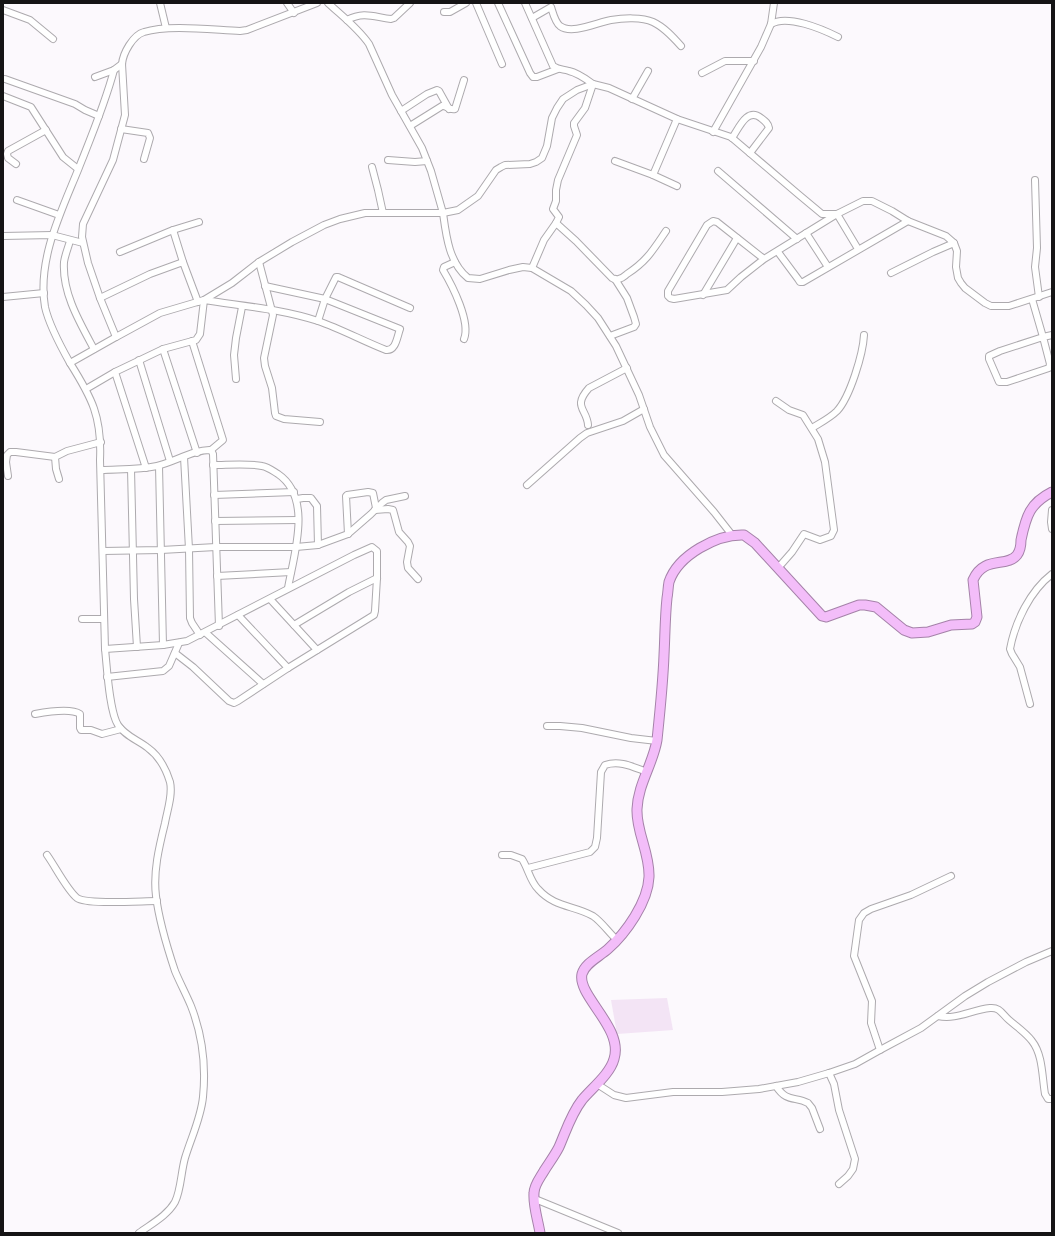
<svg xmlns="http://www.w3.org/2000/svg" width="1055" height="1236" font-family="Helvetica,sans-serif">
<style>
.grass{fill:#f3e4f5}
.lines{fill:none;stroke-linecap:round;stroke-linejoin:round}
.minor-casing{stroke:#adaaae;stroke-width:8}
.highway-casing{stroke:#a582a9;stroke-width:11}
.minor{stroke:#fff;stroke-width:6}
.highway{stroke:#f3bdf9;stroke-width:9}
</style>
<rect width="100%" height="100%" fill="#fcf9fd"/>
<path class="grass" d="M667,998L673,1030L617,1034L611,1000Z"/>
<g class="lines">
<defs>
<g id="minor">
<path d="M160,3L166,28"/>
<path d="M287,3L294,13"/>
<path d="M317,3L247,30L240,31C214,30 168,24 144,32C133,35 123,53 122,64L125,115L113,160L83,224L82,237L88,263L100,298L116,337L160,313L204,300L232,283L259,262L292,242L324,225L340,219L365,213H443C446,235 449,263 468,278L480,279L509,270L523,267L532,268L571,291L586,305L598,318L616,346L639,395L650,427L664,455L714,512L732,535"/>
<path d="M328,3C342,16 358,28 369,44L392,95L422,148L431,171L443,213L458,210L478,196L496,170L501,167L505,165L530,164L536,162L542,158L547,146L552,118L557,108L563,99L577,90L593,84L609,88L677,119L731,137L798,194L822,214H837L863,201H872L892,211L908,221L946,236L954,243L957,251L956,267L958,278L961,283L965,288L985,303L991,306H1009L1052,292"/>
<path d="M476,3L502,64"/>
<path d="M498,3L530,73L533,77H537L558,69"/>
<path d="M525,3L553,66C559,70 563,69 569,71C578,73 586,79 593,84L585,108L574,123V126L577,135L558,180L556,190V201L553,209L559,217L556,223"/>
<path d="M3,10L30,20L53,39"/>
<path d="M444,12H450L466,3"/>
<path d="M532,18L551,7C553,13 555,22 560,26C572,35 598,22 611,20C623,18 642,17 653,22C664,27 673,37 681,46"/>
<path d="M347,20C364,11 374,17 391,19L394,18L410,3"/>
<path d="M771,24C787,14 822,29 838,37"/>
<path d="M702,73L725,61H754"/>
<path d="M95,77L114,70L122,64"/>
<path d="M5,79L75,104L85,110L99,116"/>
<path d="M3,96L31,107L63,157L78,169"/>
<path d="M632,99L648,71"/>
<path d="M401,111L427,94L437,90L439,91L449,109"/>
<path d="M410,126L442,106C446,105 450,111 455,109L464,80"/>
<path d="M121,129L148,133L150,138L144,159"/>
<path d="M713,132L761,47L771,24L774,3"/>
<path d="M732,138C739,128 747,107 761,118C765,121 768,123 769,128L750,153"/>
<path d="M388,160L415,162L427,161"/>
<path d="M615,161L653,175L677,119"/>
<path d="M16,164L8,158L7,154L8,151L46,130"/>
<path d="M372,167L378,190L383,213"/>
<path d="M718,171L797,239"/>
<path d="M653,175L677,186"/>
<path d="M1035,180L1037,248L1035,267L1039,297"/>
<path d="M17,200L59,215"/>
<path d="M173,230L183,262"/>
<path d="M806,233L828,267"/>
<path d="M3,236L52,235L83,243"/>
<path d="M70,241C68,248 65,255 64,262C62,293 80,323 94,349"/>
<path d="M120,252L173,230L199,222"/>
<path d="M778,252L798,279L800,282H803L908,221"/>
<path d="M764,259L717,222L713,221L707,225L668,291V296L670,298L674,299L727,290L741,277L764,259L837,214L858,249"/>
<path d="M259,262L273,315L264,358L265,366L272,388L275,413L276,416L284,419L320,422"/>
<path d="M455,262L444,267L443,270C452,285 471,322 464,339"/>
<path d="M532,268L544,240L556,223L576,241L612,278L616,280C621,279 624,277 627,274C647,261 653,250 666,231"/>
<path d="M891,273L933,252L954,243"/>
<path d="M703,295L737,238"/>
<path d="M3,297L44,293"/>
<path d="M100,298L150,274L183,262L198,302"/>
<path d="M1032,299L1043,337L1000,351L989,356V359L999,382H1007L1049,368L1050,364L1043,337L1052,335"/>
<path d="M318,321L325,299L336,277H338L410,308"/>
<path d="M610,336L634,327L636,324L634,317L627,298L615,279"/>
<path d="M116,337L70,363C92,398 102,417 100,460L105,649C107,666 109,711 118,725C125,736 138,740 148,748C159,756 166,769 170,782C173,795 167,811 165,823C159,847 153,872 156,896C159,921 167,947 175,971C180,983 186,994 191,1006C202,1034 206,1067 203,1097C201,1118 191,1138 185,1158C181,1172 181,1190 175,1202C167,1216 151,1224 139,1233"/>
<path d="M192,341L223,440L211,450"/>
<path d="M163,349L197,453"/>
<path d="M139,360L170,461"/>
<path d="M70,363C61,347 49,325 45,307C37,260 61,212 78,170C91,137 105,104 114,70"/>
<path d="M236,379L234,355L236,338L242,307"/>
<path d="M86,389L115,372"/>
<path d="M776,401L789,410L803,415L818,439L825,462L834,530L831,536L820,540L804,534L792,552L778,568"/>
<path d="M588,425C587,409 572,407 589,388L627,368"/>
<path d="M812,428C820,423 830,418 837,411C850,397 863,354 864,335"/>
<path d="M184,457L189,549L190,618L192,623L200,635"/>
<path d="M213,465C227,465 249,463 262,466C268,467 273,471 278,474C313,498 294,554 288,588"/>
<path d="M159,466L163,645"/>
<path d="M146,468L115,372L163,349L196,340L200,334L204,300C242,306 282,309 318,321C341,329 363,341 386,350C396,351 397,337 400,329L325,299L265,286"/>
<path d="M131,469L134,599L137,647"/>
<path d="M101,470C119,469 139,470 157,466C174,462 195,449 211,450L213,454L219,626"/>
<path d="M8,476L6,462L7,455L10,452H16L55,457"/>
<path d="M59,479L56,469L55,457L67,451L101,442"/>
<path d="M527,485L580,438L587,433L623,421L644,409"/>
<path d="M214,495L294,492"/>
<path d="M297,499L303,498H311L317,506L318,545"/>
<path d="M375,510L388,509L393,510L399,532L408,542L410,546L407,562L408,568L418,579"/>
<path d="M1052,510L1051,522L1052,529"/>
<path d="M215,521L298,520"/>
<path d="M348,534L346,496L347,495L368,492L373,493L376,508"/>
<path d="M103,551L161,550L216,547H296L318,545L348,534L371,514L382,503L386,500L405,496"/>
<path d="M217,576L291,572"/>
<path d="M270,599L317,650"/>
<path d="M238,615L288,668"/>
<path d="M82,619H104"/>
<path d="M294,625L349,592L377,578"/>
<path d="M206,633L263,684"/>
<path d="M105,649L163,645L187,641L354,555L372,547L377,551V578L375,611L374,615L288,668L238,701L234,703L229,701L193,667L175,653"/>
<path d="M107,677L163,671L169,666L179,643"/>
<path d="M1030,704L1020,667L1012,654L1010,649C1015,622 1030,591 1052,574"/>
<path d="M35,714C46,712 71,708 80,714V728L81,730H91L102,734L121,729"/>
<path d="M547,726H560L582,728L631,738L657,741"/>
<path d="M47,855C55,866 67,890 77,898C87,905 141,901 157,901"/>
<path d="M502,855H511L522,859C528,868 530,881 538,889C555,908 574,905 593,916C602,922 609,933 617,940"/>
<path d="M528,868L590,852L595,847L597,838L601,772L605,765C620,760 633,767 647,772"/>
<path d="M938,1016C956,1020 971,1010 990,1008C1000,1007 1002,1014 1009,1020C1017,1027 1026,1033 1032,1041C1043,1055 1042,1077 1045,1094L1048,1099H1052"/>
<path d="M880,1050L871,1023L872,1001L854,956L859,920L864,913L871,909L911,895L951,876"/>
<path d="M829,1073L834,1084L839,1110L855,1159L853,1169L848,1176L839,1184"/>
<path d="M597,1084L614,1095L626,1098L673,1092H722L759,1089L798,1082L829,1073L855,1064L880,1050L921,1028L965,996L988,982L1026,962L1052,951"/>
<path d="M776,1086C787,1103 795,1096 808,1103L812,1108L820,1129"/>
<path d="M535,1199L618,1233"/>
</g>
<path id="highway" d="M540,1233C538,1220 533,1206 534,1193C534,1185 540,1178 544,1171C549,1163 555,1155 559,1147C566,1131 571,1114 582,1100C592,1088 610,1074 614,1059C624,1028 577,996 582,974C585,963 599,957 608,949C626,933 648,902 649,877C650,853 636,832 637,809C638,784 653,764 657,740C660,711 663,683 664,655C665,636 665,617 667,598C668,593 668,587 669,582C678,555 717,534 744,535L755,543L822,616L826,617L859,605H865L876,607L904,630L912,633L928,632L951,625L972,624L975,622L977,617L973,580C984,555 1007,568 1017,555C1020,551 1021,544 1021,540C1026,516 1030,503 1052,492"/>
</defs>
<use href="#minor" class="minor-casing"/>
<use href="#highway" class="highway-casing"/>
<use href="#minor" class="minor"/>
<use href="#highway" class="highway"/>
</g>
<rect width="1055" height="1236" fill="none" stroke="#151415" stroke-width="8"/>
</svg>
